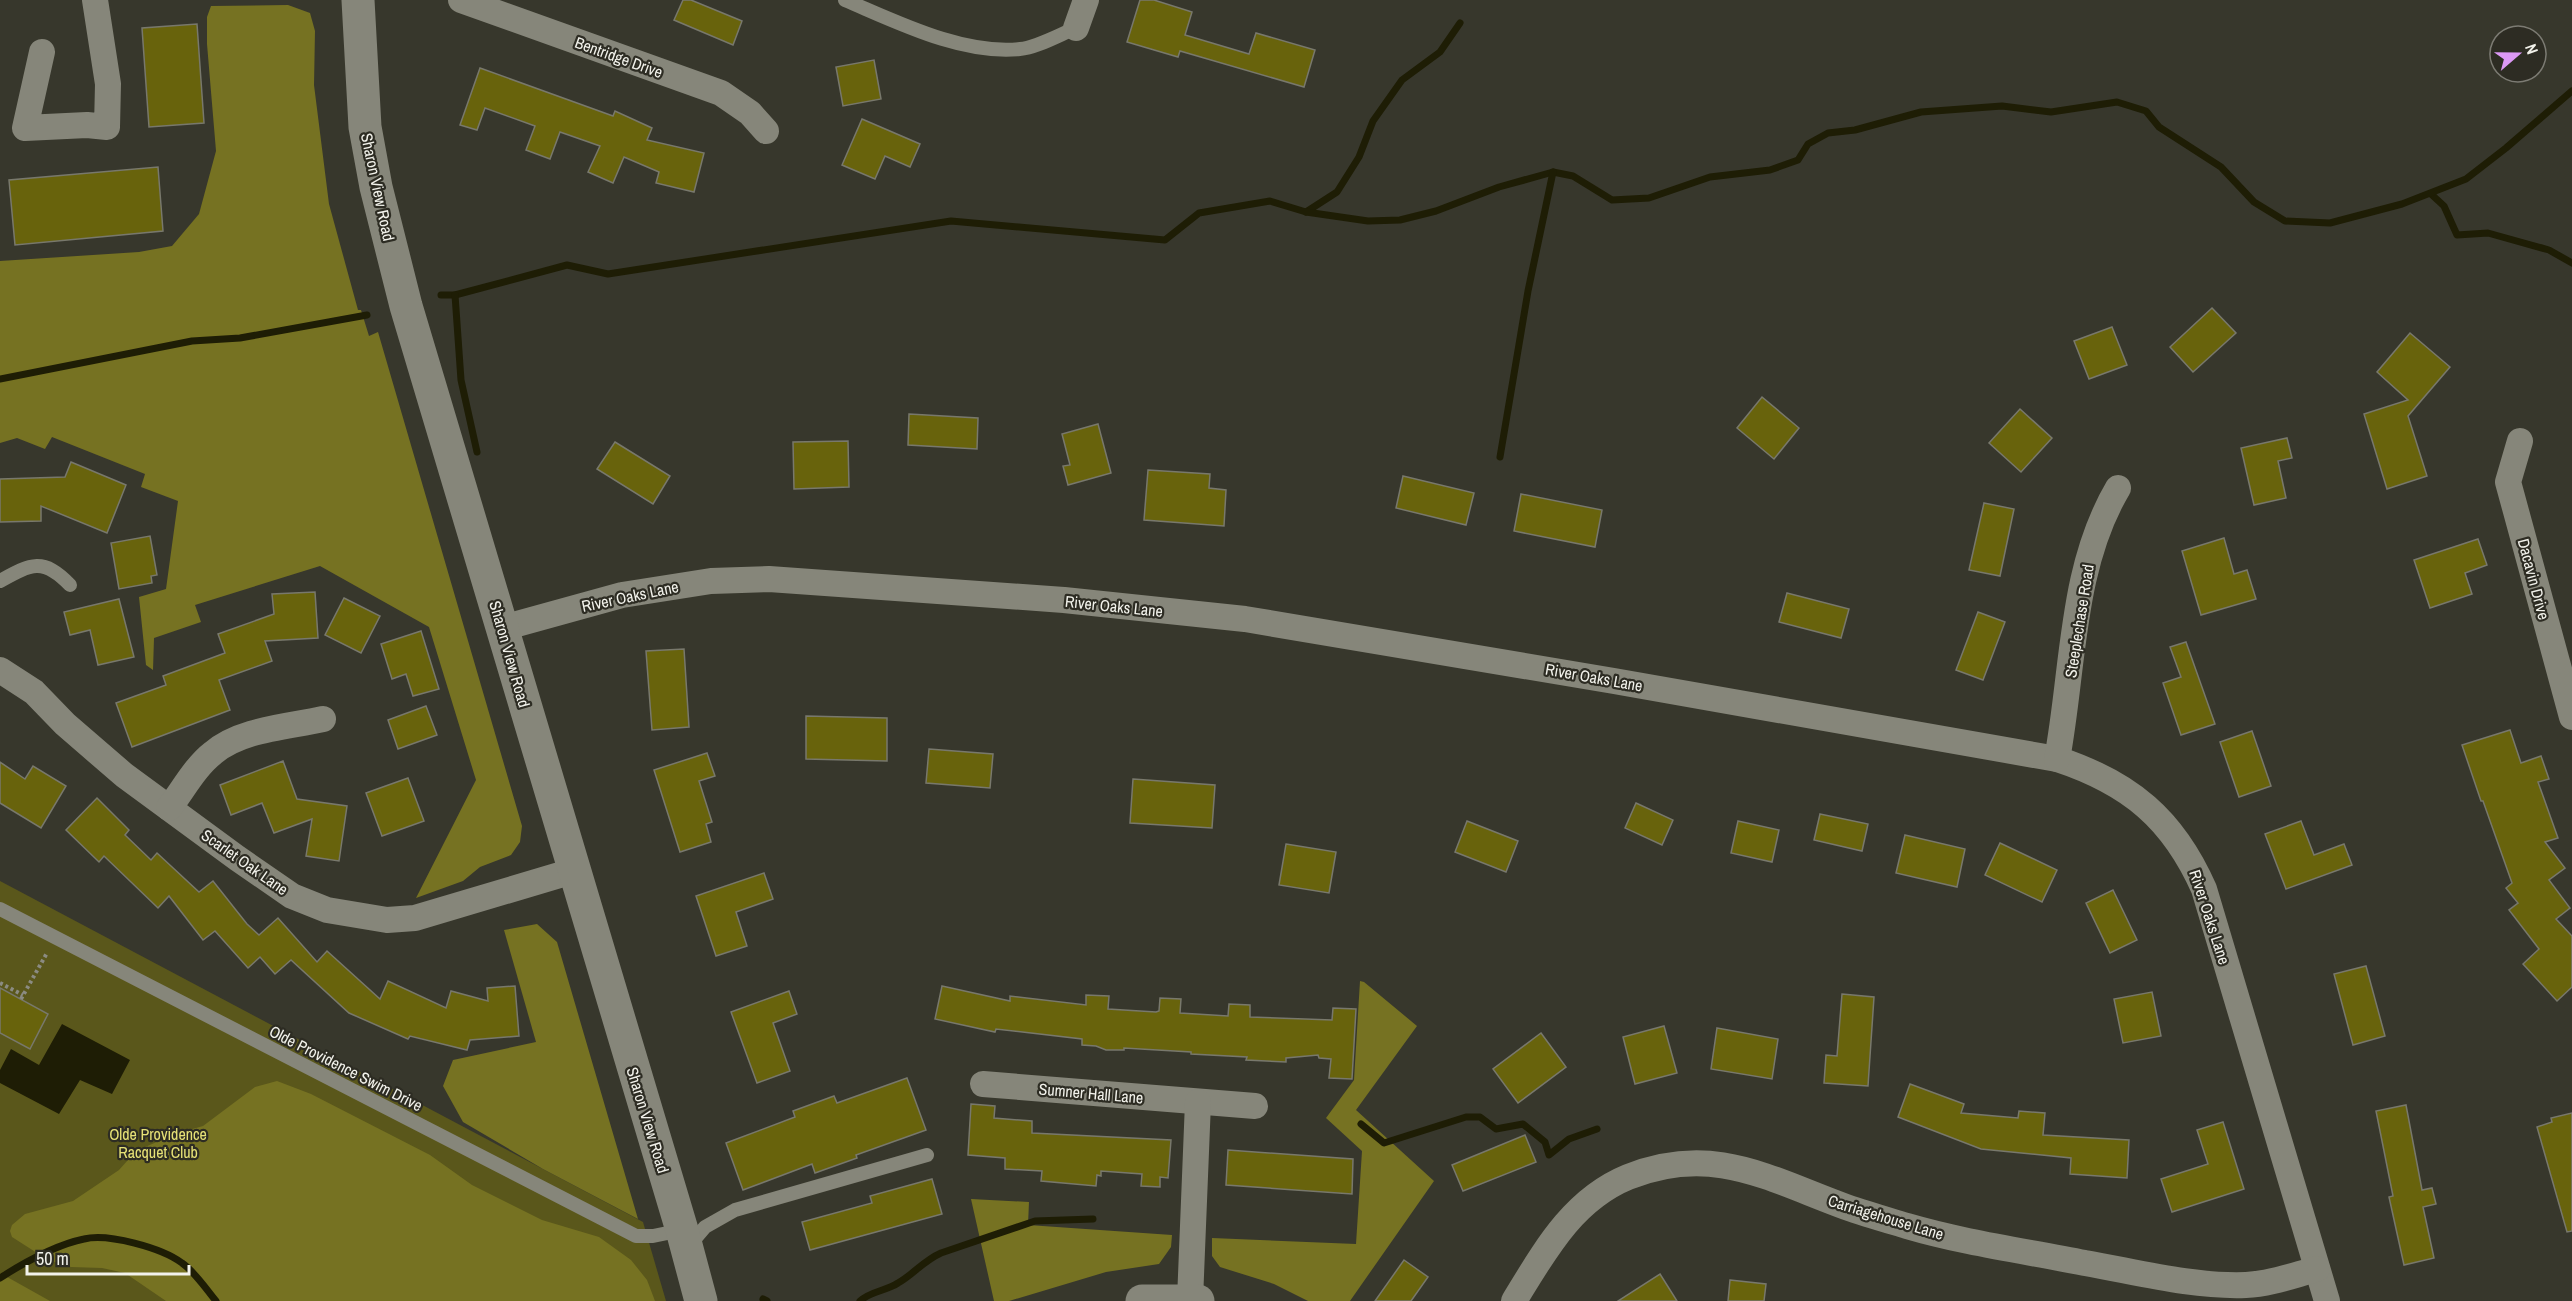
<svg xmlns="http://www.w3.org/2000/svg" width="2572" height="1301" font-family="'Archivo Narrow',sans-serif">
<style>
.green{fill:#5a571b}
.forest{fill:#767222}
.water{fill:#1e1d05}
.lines{fill:none;stroke-linecap:round;stroke-linejoin:round}
.stream{stroke:#1e1d05;stroke-width:7}
.building{fill:#68630c;stroke:#78786c;stroke-width:1.5}
.path{stroke:#8b8b82;stroke-width:4;stroke-dasharray:3 3;stroke-linecap:butt}
.service{stroke:#86867a;stroke-width:14}
.minor{stroke:#86867a;stroke-width:26}
.tertiary{stroke:#86867a;stroke-width:33}
.labels{text-anchor:middle;stroke-width:4.5;stroke-linejoin:round;paint-order:stroke}
.street-label{font-size:16px;fill:#f2f2eb;stroke:#2d2c23}
.park-label{font-size:16px;fill:#e6e176;stroke:#2d2c23}
</style>
<rect width="100%" height="100%" fill="#37372c"/>
<path class="green" d="M0,881L643,1222L666,1301H0Z"/>
<g class="forest">
<path d="M288,5L310,13L315,31L314,85L329,204L358,310H361L369,336L378,332L522,826L520,842L511,855L480,867L463,881L416,898L476,780L429,627L320,566L195,605L201,622L154,638L153,670L146,665L139,597L166,589L178,501L141,487L145,474L52,437L45,449L17,438L0,443V261L139,252L172,246L199,214L216,151L207,44V17L211,6Z"/>
<path d="M537,924L557,942L638,1219L543,1169L463,1122L443,1086L453,1060L536,1042L504,930Z"/>
<path d="M1360,981L1364,982L1417,1026L1356,1110L1434,1181L1350,1301H1308L1274,1284L1220,1267L1212,1256V1238L1356,1244L1362,1151L1326,1118L1354,1080Z"/>
<path d="M277,1081L311,1094L430,1155L472,1185L542,1220L599,1237L631,1260L647,1280L655,1301H166L125,1273L102,1268L71,1267L48,1260L12,1237L10,1231L12,1225L25,1214L73,1201L119,1170L136,1151L175,1134L203,1126L255,1087Z"/>
<path d="M971,1199L1029,1202L1028,1225L1172,1235L1171,1247L1159,1264L1106,1272L1009,1301H994Z"/>
<path d="M0,1273L50,1301H0Z"/>
</g>
<path class="water" d="M62,1024L130,1060L112,1094L80,1080L59,1114L0,1083V1070L11,1049L39,1065Z"/>
<g class="lines">
<g class="stream">
<path d="M2431,194L2444,206L2457,235L2488,233L2549,250L2572,263"/>
<path d="M1306,212L1337,192L1359,157L1373,121L1402,80L1440,52L1460,23"/>
<path d="M441,295H455L567,265L608,274L951,221L1165,240L1199,213L1270,201L1306,212L1368,221L1400,220L1436,211L1499,187L1553,172L1573,176L1612,200L1649,198L1710,177L1770,170L1798,160L1808,144L1828,133L1855,130L1921,112L2002,106L2051,112L2117,102L2146,111L2159,127L2221,167L2254,202L2285,221L2330,223L2402,204L2466,179L2506,148L2572,91"/>
<path d="M455,295L461,380L477,452"/>
<path d="M0,379L192,341L240,338L367,315"/>
<path d="M1500,457L1528,291L1553,172"/>
<path d="M1361,1124L1384,1143L1466,1117H1480L1496,1129L1523,1124L1545,1142L1549,1155L1569,1139L1597,1129"/>
<path d="M0,1278C25,1262 55,1245 84,1239C108,1233 162,1248 182,1263C195,1272 206,1289 216,1301"/>
<path d="M763,1299L767,1301"/>
<path d="M860,1301C871,1291 886,1291 898,1283C914,1274 923,1261 941,1253L1035,1221L1093,1219"/>
</g>
</g>
<g class="building">
<path d="M683,0H691L742,21L733,45L674,20Z"/>
<path d="M1140,0H1154L1192,12L1185,35L1249,54L1256,33L1315,50L1304,87L1180,51L1178,57L1127,42Z"/>
<path d="M197,24L204,123L149,127L142,28Z"/>
<path d="M874,60L881,99L843,106L836,67Z"/>
<path d="M480,68L613,116L615,111L652,128L647,140L704,153L694,192L656,183L659,172L624,157L613,183L588,172L600,146L560,132L550,159L526,150L535,126L485,108L477,130L460,125Z"/>
<path d="M862,119L920,144L910,167L885,156L875,179L842,165Z"/>
<path d="M158,167L163,231L15,245L9,180Z"/>
<path d="M2212,308L2236,333L2193,372L2170,347Z"/>
<path d="M2112,327L2127,365L2089,379L2074,341Z"/>
<path d="M2410,333L2450,367L2408,416L2427,476L2387,489L2364,414L2408,400L2377,372Z"/>
<path d="M1762,397L1799,428L1774,459L1737,428Z"/>
<path d="M2020,409L2052,438L2021,472L1989,443Z"/>
<path d="M909,414L978,418L977,449L908,445Z"/>
<path d="M1098,424L1111,473L1068,485L1063,466L1070,465L1062,434Z"/>
<path d="M2287,438L2292,458L2278,461L2286,498L2254,505L2241,448Z"/>
<path d="M848,441L849,487L794,489L793,442Z"/>
<path d="M615,442L670,476L653,504L597,469Z"/>
<path d="M71,462L126,485L107,533L41,506V521L0,522V479L65,477Z"/>
<path d="M1148,470L1210,474L1209,488L1226,490L1224,526L1144,520Z"/>
<path d="M1403,476L1474,493L1466,525L1396,508Z"/>
<path d="M1521,494L1602,510L1595,547L1514,531Z"/>
<path d="M1984,503L2014,509L2000,576L1969,570Z"/>
<path d="M150,536L157,575L151,576L152,583L119,589L111,543Z"/>
<path d="M2224,538L2234,574L2247,570L2256,599L2201,615L2182,551Z"/>
<path d="M2478,539L2487,565L2465,573L2472,594L2430,608L2414,560Z"/>
<path d="M315,592L318,638L265,641L272,661L219,680L230,710L132,747L116,703L166,685L163,676L225,653L218,634L274,614L272,594Z"/>
<path d="M1787,593L1849,609L1841,638L1779,622Z"/>
<path d="M344,598L380,616L361,653L325,635Z"/>
<path d="M119,599L134,657L98,665L90,630L70,635L64,612Z"/>
<path d="M1978,612L2005,622L1983,680L1956,670Z"/>
<path d="M421,631L439,689L413,696L406,674L392,679L381,644Z"/>
<path d="M2186,642L2215,724L2181,735L2163,683L2181,677L2170,647Z"/>
<path d="M684,649L689,727L652,730L646,651Z"/>
<path d="M426,706L437,735L398,749L388,720Z"/>
<path d="M806,716L887,718V761L806,759Z"/>
<path d="M2510,730L2521,763L2541,756L2549,779L2538,782L2558,838L2545,842L2565,868L2549,880L2570,908L2556,919L2572,936V987L2557,1001L2523,964L2539,949L2509,910L2518,903L2506,888L2512,883L2483,801H2481L2462,745Z"/>
<path d="M2252,731L2271,786L2239,797L2220,742Z"/>
<path d="M929,749L993,754L990,788L926,783Z"/>
<path d="M707,753L715,776L699,781L712,822L706,824L711,842L680,852L654,770Z"/>
<path d="M283,761L297,799L347,806L339,861L306,856L312,819L274,833L262,803L231,815L220,785Z"/>
<path d="M0,762L25,779L33,766L66,786L41,828L0,803Z"/>
<path d="M408,778L424,821L382,836L366,793Z"/>
<path d="M1133,779L1215,785L1212,828L1130,823Z"/>
<path d="M97,798L129,830L125,835L151,860L157,853L199,892L213,881L247,924L259,935L278,918L317,962L327,951L380,999L388,981L446,1008L451,991L488,1001L487,988L515,986L519,1036L470,1040L467,1050L410,1036L408,1039L349,1013L291,960L275,974L260,957L248,968L215,931L203,940L169,896L158,908L104,856L99,862L66,830Z"/>
<path d="M1636,803L1673,820L1662,845L1625,828Z"/>
<path d="M1820,814L1868,824L1862,851L1814,840Z"/>
<path d="M1467,821L1518,841L1506,872L1455,852Z"/>
<path d="M1738,821L1779,830L1772,862L1731,853Z"/>
<path d="M2301,821L2314,855L2344,844L2352,865L2286,889L2265,834Z"/>
<path d="M1905,835L1965,849L1957,887L1896,873Z"/>
<path d="M2000,843L2057,870L2042,902L1985,875Z"/>
<path d="M1286,844L1336,852L1329,893L1279,885Z"/>
<path d="M764,873L773,899L736,912L747,946L716,956L696,896Z"/>
<path d="M2113,890L2137,940L2110,953L2086,903Z"/>
<path d="M2366,966L2385,1036L2353,1045L2334,974Z"/>
<path d="M942,986L1010,1001V996L1086,1005V995L1109,996L1108,1009L1156,1012L1159,1011L1160,998L1181,999L1180,1013L1228,1016L1229,1004L1250,1005V1017L1332,1020L1333,1008L1356,1009L1352,1079L1329,1078L1331,1059L1319,1058L1318,1055L1286,1058V1062L1246,1060L1247,1057L1191,1054V1052L1124,1048V1050H1106L1096,1046L1082,1045V1039L996,1029L995,1032L935,1019Z"/>
<path d="M0,988L48,1014L30,1049L0,1033Z"/>
<path d="M789,991L797,1014L773,1023L790,1071L757,1083L731,1012Z"/>
<path d="M2152,992L2161,1036L2123,1043L2114,999Z"/>
<path d="M1842,994L1874,997L1868,1086L1824,1083L1826,1055L1837,1056Z"/>
<path d="M1664,1026L1677,1073L1635,1084L1623,1037Z"/>
<path d="M1717,1028L1778,1039L1772,1079L1711,1069Z"/>
<path d="M1541,1033L1566,1067L1518,1103L1493,1069Z"/>
<path d="M907,1078L926,1130L856,1155L857,1158L815,1173L812,1164L743,1190L726,1143L795,1117L793,1111L834,1096L837,1103Z"/>
<path d="M1910,1084L1964,1104L1961,1113L2018,1118L2019,1111L2045,1113L2043,1135L2129,1140L2127,1178L2070,1174L2071,1158L1981,1149L1898,1117Z"/>
<path d="M971,1104L995,1106L994,1118L1032,1121V1133L1171,1140L1168,1178L1160,1177V1187L1141,1186L1142,1174L1101,1171V1176L1097,1175L1096,1186L1041,1181L1042,1171L1005,1169V1158L968,1155Z"/>
<path d="M2406,1105L2422,1190L2432,1188L2436,1204L2423,1207L2434,1258L2404,1265L2389,1197L2393,1196L2376,1111Z"/>
<path d="M2572,1113V1231L2567,1232L2537,1127L2552,1122L2551,1118Z"/>
<path d="M2223,1122L2244,1189L2172,1212L2161,1179L2208,1164L2197,1130Z"/>
<path d="M1525,1135L1536,1162L1463,1191L1452,1165Z"/>
<path d="M1228,1150L1353,1159L1352,1194L1226,1185Z"/>
<path d="M932,1179L942,1214L810,1250L802,1222L872,1203L870,1196Z"/>
<path d="M1404,1260L1428,1277L1411,1301H1375Z"/>
<path d="M1660,1274L1677,1301H1618Z"/>
<path d="M1730,1280L1766,1284L1764,1301H1728Z"/>
</g>
<g class="lines">
<g class="path">
<path d="M0,983L23,995"/>
<path d="M21,999L47,953"/>
</g>
<g class="service">
<path d="M845,0C897,22 962,55 1020,49C1036,48 1061,34 1076,28"/>
<path d="M0,581C31,564 43,557 70,585"/>
<path d="M0,909L636,1236H653L682,1230"/>
<path d="M688,1247L705,1227L735,1210L927,1155"/>
</g>
<g class="minor">
<path d="M461,0L721,93L750,113L766,131"/>
<path d="M1076,28L1086,0"/>
<path d="M42,52L25,128L87,125L107,127L108,84L95,0"/>
<path d="M2520,441L2508,482L2572,717"/>
<path d="M503,628L622,595L711,581L769,579L1064,600L1245,619L1614,681L2057,759C2130,783 2173,819 2204,889L2327,1301"/>
<path d="M0,670L34,692L65,724L124,775L237,858L292,896L327,910L387,920L415,918L573,871"/>
<path d="M2057,759C2074,669 2070,569 2118,488"/>
<path d="M169,808C183,790 195,767 213,753C241,729 288,727 323,719"/>
<path d="M983,1084L1255,1106"/>
<path d="M1190,1300L1198,1102"/>
<path d="M1514,1301C1544,1252 1572,1200 1628,1177C1713,1143 1769,1179 1846,1207C1866,1214 1887,1220 1907,1226C1965,1243 2025,1251 2085,1263C2137,1272 2192,1287 2246,1285C2270,1284 2294,1275 2317,1269"/>
</g>
<g class="tertiary">
<path d="M358,0L365,127L376,187L406,306L682,1230L701,1301"/>
<path d="M1142,1301H1198"/>
</g>
</g>
<g class="labels">
<g class="street-label">
<text transform="translate(619 57) rotate(20)" y="6">Bentridge Drive</text>
<text transform="translate(378 187) rotate(78)" y="6">Sharon View Road</text>
<text transform="translate(2534 579) rotate(75)" y="6">Dacavin Drive</text>
<text transform="translate(630 596) rotate(-12)" y="6">River Oaks Lane</text>
<text transform="translate(1114 606) rotate(6)" y="6">River Oaks Lane</text>
<text transform="translate(2079 621) rotate(-81)" y="6">Steeplechase Road</text>
<text transform="translate(510 654) rotate(74)" y="6">Sharon View Road</text>
<text transform="translate(1594 677) rotate(10)" y="6">River Oaks Lane</text>
<text transform="translate(245 862) rotate(35)" y="6">Scarlet Oak Lane</text>
<text transform="translate(2210 917) rotate(72)" y="6">River Oaks Lane</text>
<text transform="translate(346 1068) rotate(27)" y="6">Olde Providence Swim Drive</text>
<text transform="translate(1091 1093) rotate(5)" y="6">Sumner Hall Lane</text>
<text transform="translate(648 1120) rotate(73)" y="6">Sharon View Road</text>
<text transform="translate(1886 1217) rotate(17)" y="6">Carriagehouse Lane</text>
</g>
<g class="park-label">
<text x="158" y="1140">Olde Providence<tspan x="158" dy="18">Racquet Club</tspan></text>
</g>
</g>
<g transform="translate(2518 54) rotate(70)"><circle r="28" fill="#2d2c23" stroke="#7c7b73" stroke-width="1.5"/>
<path d="M0-4.5L10 22L0 15L-10 22Z" fill="#dc99f5"/>
<text y="-9" font-size="16" font-weight="bold" text-anchor="middle" fill="#f2f2eb">N</text>
</g>
<path d="M27 1265v9h162v-9" fill="none" stroke="#f2f2eb" stroke-width="3"/>
<text x="36" y="1265" font-size="18" fill="#f2f2eb" stroke="#2d2c23" stroke-width="4.5" paint-order="stroke">50 m</text>
</svg>
